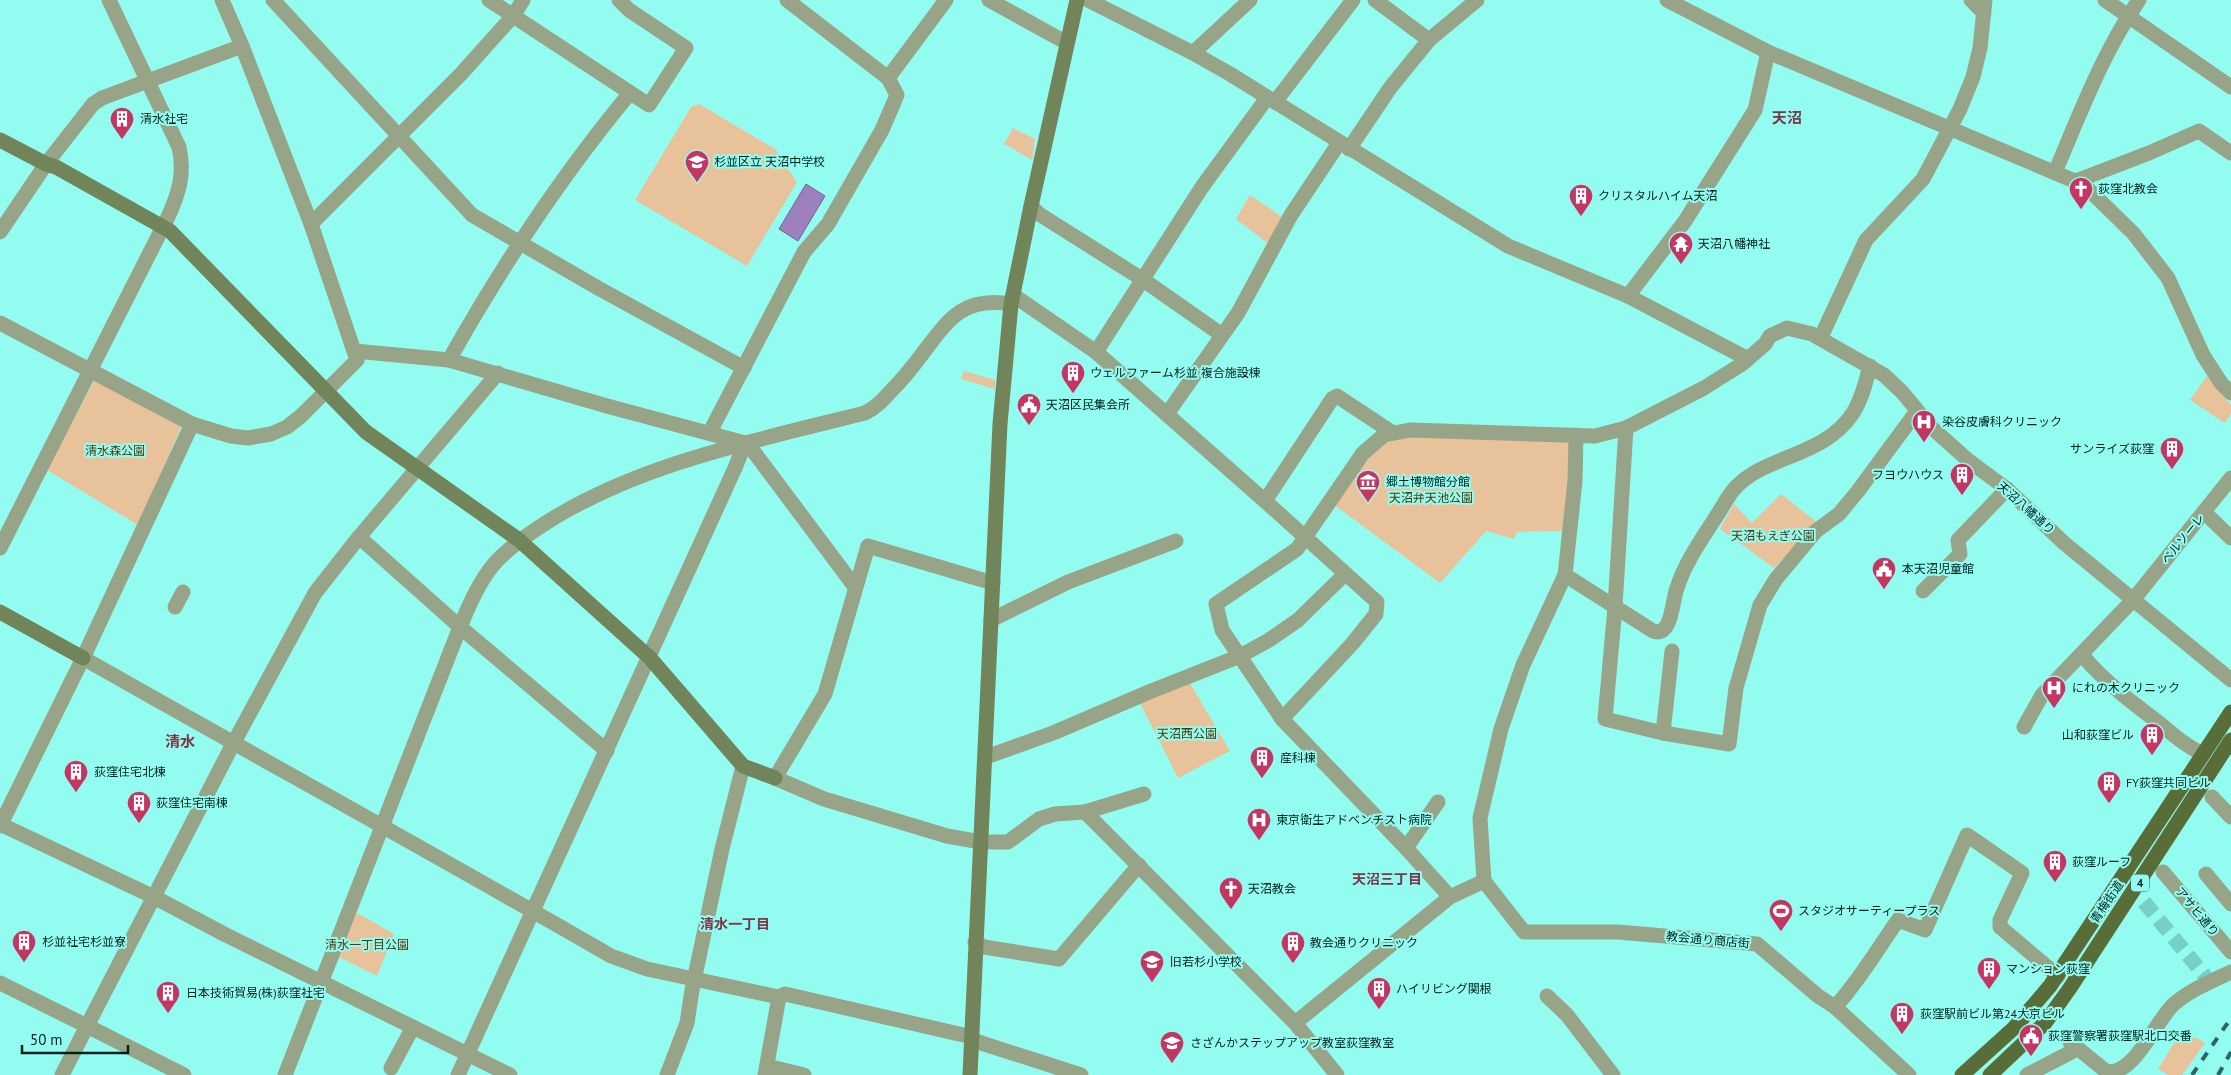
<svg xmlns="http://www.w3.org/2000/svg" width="2231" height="1075" font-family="'PT Sans','Noto Sans JP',sans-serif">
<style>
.green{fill:#e8c29b}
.water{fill:#9f80be;stroke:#6f648e}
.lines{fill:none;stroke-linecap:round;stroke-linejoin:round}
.street-tunnel{stroke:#76d0c7;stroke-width:15;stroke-dasharray:15 8;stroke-linecap:butt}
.street{stroke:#98a487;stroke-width:15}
.secondary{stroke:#728459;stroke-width:15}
.primary{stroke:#586d37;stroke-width:15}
.rail{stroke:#2e6661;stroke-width:4;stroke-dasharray:9 9;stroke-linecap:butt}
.labels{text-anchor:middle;stroke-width:4;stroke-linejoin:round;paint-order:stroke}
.shield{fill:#93fcf1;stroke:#2c635d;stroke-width:1}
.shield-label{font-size:11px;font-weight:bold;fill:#00211e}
.poi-label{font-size:12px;fill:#00211e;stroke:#93fcf1;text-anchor:start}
.park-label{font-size:12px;fill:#553203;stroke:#93fcf1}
.street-label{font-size:12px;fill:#00211e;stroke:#93fcf1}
.neighbourhood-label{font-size:14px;font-weight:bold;fill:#7c3547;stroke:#93fcf1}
.quarter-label{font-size:15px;font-weight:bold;fill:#7c3547;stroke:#93fcf1}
</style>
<rect width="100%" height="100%" fill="#93fcf1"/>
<g class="green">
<path d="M699,104L775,149L797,182L747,266L635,200L691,107Z"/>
<path d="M1013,128L1035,139L1032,160L1004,144Z"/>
<path d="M1250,195L1285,219L1270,245L1236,219Z"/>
<path d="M964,371L995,380V389L961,379Z"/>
<path d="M2207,376L2231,405V413L2225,423L2190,400Z"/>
<path d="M96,377L182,425L138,525L47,470Z"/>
<path d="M1414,432L1465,439H1529L1569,441L1570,466L1565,531L1517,532L1514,539L1486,531L1440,583L1333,504L1374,451L1394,437Z"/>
<path d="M1781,494L1818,523L1774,568L1720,529L1734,504L1752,523Z"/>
<path d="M1188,680L1230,751L1178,778L1139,701Z"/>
<path d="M359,914L394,934L377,976L339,957L355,915Z"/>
<path d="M2182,1030L2205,1043L2182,1075H2168L2158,1069Z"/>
</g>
<path class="water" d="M806,184L825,196L798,241L779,229Z"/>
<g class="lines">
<path class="street-tunnel" d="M2144,902L2210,982"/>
<g class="street">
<path d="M273,0L472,215L598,288L744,368"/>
<path d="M489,0L649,105L686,48L629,10L619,0"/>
<path d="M989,0L1067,43"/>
<path d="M1088,0L1193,53L1230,74L1508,246L1628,296L1748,359"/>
<path d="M1375,0L1429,40"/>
<path d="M1667,0L1768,52L2084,185L2134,234L2168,278L2203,355L2221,383L2231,393"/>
<path d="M1971,0L1984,13"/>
<path d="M2105,0L2231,87"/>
<path d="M1193,53L1250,0"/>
<path d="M888,78L946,0"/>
<path d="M1275,102L1353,0"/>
<path d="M1349,149L1390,88L1429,40L1477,0"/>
<path d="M2055,172C2080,114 2103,52 2139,0"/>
<path d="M2076,181L2149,153L2199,131L2231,153"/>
<path d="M1031,206L1039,214L1142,279L1222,335"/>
<path d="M311,224L461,74L513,16L523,0"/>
<path d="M0,232L46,164L93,104L102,98L242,46"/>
<path d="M1013,295L1096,352L1265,501L1377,602L1376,614L1352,644L1282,719"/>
<path d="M1628,296L1685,221L1755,110L1768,52"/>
<path d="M0,323L192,424L231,436L248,438L271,434L287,427L301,416L357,360L311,224L242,46L222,0"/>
<path d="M1821,337L1866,240L1923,179L1960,109L1973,77L1980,48L1985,0"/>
<path d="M355,351L449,360L607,406L745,443L754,452L855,587"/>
<path d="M1096,352L1202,187L1267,98"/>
<path d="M449,360C502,266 561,176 630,93"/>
<path d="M1167,414L1238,313L1291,215L1339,143"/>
<path d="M1626,428L1615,607L1605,719L1663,733L1729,744L1736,688L1760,605L1776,579L1816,531L1839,514L1858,491L1917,411"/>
<path d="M714,433L713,426L804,252L828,224L882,130L897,95L888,78L787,0"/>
<path d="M1265,501L1332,399L1337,396L1393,433"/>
<path d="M2204,512L2231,538"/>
<path d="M359,537L460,627L607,751"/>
<path d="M0,548L168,217C179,193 185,173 179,147L109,0"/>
<path d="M1565,575L1653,631C1672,638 1672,601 1677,588C1686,558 1711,527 1727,499C1753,454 1821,462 1853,413C1862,399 1866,381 1870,366"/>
<path d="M993,583L868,546L825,694L775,778L824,799L947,836L981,842H1008L1039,819L1055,814L1085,812L1295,1023L1337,1075"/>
<path d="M1923,591L1960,554L1958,540L2007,489"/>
<path d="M175,607L183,592"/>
<path d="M991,620L1068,582L1176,541"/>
<path d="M2082,655C2104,681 2131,702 2158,722C2172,734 2186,746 2203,754"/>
<path d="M83,658C259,758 436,855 611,956L647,969L779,997L785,994L972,1037"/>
<path d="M2024,727L2042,695L2133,600L2231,478"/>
<path d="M1663,733L1672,651"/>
<path d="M986,757L1053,733L1149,692L1240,656L1269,640L1298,620L1345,574"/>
<path d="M2212,797L2231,817"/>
<path d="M1085,812L1144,794"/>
<path d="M0,824L154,897L224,934L510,1075"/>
<path d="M0,826L83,658L192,424"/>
<path d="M1406,848L1438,802"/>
<path d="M2163,872L2231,952"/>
<path d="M2206,874L2231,904"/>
<path d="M1484,881L1524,932H1618L1757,944L1818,996L1835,1007L1909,1075"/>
<path d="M1484,881L1480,818L1501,729L1523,665L1565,575L1575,481L1576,435"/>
<path d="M1450,897L1406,848L1282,719L1222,630L1216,604L1297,549L1363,453L1384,435L1410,430L1595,436L1626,428L1704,388L1742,364L1765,344L1770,336L1787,328L1812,334L1884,375L1902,392L1932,428L1969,461L2007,489L2064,543L2231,680"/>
<path d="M975,942L984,947L1059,959L1139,865"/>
<path d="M0,983L87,1026L62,1075"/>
<path d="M1547,996L1567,1015L1613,1075"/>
<path d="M1835,1007C1859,981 1877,950 1898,920L1925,930L1967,835L2022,873L2000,920V927L2058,976"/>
<path d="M1295,1023L1450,897L1484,881"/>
<path d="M972,1040L1081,1075"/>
<path d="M2070,1042L2107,1072C2135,1075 2156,1020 2174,1004C2190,990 2212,981 2231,972"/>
<path d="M767,1066L804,1075"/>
<path d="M391,1068L413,1027"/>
<path d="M184,1075L87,1026L233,744L315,593L359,537L498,373"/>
<path d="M285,1075L460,627C469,605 479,582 494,564C506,550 523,538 538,528C632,465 757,440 865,413C877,407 883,400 891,391C904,378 915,364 926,349C950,317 966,296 1011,304"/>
<path d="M458,1075L735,468L745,443"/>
<path d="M667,1075L687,1023L692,990L722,849L743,766"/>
<path d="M765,1075L779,997"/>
<path d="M2027,1075L2077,1049"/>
</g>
<g class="secondary">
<path d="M0,140L46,164L56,167L170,231L366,432L519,540L650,658L743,766L775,778"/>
<path d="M0,612L83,658"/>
<path d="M970,1075L1000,424L1011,304L1031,206L1077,0"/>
</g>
<g class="primary">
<path d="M1962,1075L2014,1028L2050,986L2231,712"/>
<path d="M1990,1075L2045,1023L2070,988L2231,740"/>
</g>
<g class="rail">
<path d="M2192,1075L2231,1018"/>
<path d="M2218,1075L2231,1052"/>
</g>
</g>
<defs>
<symbol id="building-pin" viewBox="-11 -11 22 30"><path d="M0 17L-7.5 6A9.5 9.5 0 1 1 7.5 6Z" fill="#c43662" stroke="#93fcf1"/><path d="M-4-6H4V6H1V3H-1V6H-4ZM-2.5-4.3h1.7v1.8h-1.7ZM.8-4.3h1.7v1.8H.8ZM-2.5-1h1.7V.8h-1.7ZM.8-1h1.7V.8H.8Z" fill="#fff"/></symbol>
<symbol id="school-pin" viewBox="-11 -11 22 30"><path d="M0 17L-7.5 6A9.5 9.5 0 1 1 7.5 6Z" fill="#c43662" stroke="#93fcf1"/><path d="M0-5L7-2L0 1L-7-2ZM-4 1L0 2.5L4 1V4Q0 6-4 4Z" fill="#fff"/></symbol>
<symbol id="church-pin" viewBox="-11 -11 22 30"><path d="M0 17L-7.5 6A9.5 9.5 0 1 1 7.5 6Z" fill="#c43662" stroke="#93fcf1"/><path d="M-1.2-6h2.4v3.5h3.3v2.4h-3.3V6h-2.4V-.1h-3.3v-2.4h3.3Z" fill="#fff"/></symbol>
<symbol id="temple-pin" viewBox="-11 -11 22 30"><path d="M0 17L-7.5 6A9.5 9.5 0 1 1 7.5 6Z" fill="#c43662" stroke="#93fcf1"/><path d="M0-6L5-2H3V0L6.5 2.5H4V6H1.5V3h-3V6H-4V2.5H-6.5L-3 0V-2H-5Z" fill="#fff"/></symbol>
<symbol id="civic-pin" viewBox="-11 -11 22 30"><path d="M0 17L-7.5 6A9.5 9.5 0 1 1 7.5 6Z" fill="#c43662" stroke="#93fcf1"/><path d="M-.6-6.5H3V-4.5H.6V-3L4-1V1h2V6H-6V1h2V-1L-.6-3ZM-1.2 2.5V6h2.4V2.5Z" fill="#fff"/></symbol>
<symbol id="hospital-pin" viewBox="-11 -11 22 30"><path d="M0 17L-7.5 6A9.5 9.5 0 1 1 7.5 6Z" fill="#c43662" stroke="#93fcf1"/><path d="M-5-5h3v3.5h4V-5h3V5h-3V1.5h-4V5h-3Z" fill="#fff"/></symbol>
<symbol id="museum-pin" viewBox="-11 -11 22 30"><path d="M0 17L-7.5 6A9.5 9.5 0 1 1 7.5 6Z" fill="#c43662" stroke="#93fcf1"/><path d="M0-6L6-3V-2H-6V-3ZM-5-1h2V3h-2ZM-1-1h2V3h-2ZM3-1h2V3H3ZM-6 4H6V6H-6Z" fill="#fff"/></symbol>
<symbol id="stadium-pin" viewBox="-11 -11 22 30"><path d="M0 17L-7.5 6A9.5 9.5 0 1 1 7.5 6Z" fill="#c43662" stroke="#93fcf1"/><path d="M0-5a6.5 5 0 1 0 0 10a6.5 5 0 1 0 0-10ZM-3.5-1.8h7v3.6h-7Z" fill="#fff"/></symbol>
</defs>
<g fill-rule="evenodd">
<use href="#building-pin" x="108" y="105" width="28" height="38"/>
<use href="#school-pin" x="683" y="148" width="28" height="38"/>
<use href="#church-pin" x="2067" y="175" width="28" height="38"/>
<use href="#building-pin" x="1567" y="182" width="28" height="38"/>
<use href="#temple-pin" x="1667" y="230" width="28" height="38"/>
<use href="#building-pin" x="1059" y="359" width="28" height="38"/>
<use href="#civic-pin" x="1015" y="391" width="28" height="38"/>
<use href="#hospital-pin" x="1910" y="408" width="28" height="38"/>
<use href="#building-pin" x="2158" y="435" width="28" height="38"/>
<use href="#building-pin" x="1948" y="461" width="28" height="38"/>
<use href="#museum-pin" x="1354" y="468" width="28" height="38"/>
<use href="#civic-pin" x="1870" y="555" width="28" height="38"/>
<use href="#hospital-pin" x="2040" y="674" width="28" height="38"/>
<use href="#building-pin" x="2138" y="721" width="28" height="38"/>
<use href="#building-pin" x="1248" y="744" width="28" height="38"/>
<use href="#building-pin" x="62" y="758" width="28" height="38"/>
<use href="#building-pin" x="2095" y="769" width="28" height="38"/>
<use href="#building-pin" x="125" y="789" width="28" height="38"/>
<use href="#hospital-pin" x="1245" y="806" width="28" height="38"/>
<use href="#building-pin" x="2041" y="848" width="28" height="38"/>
<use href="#church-pin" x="1217" y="875" width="28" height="38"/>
<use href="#stadium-pin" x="1767" y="897" width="28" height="38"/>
<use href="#building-pin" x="10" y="928" width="28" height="38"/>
<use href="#building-pin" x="1279" y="929" width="28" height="38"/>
<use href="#school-pin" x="1138" y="948" width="28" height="38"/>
<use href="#building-pin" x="1975" y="955" width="28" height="38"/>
<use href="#building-pin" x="1365" y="975" width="28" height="38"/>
<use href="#building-pin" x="154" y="979" width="28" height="38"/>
<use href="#building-pin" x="1888" y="1000" width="28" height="38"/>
<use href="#civic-pin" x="2017" y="1022" width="28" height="38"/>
<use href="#school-pin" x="1158" y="1029" width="28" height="38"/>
</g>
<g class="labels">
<rect class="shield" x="2131" y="874.5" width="18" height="17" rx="4"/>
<g class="shield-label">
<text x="2140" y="887">4</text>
</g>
<g class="poi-label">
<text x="140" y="123">清水社宅</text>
<text x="714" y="166">杉並区立 天沼中学校</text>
<text x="2098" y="193">荻窪北教会</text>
<text x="1598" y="200">クリスタルハイム天沼</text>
<text x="1698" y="248">天沼八幡神社</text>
<text x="1090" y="377">ウェルファーム杉並 複合施設棟</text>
<text x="1046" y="409">天沼区民集会所</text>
<text x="1942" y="426">染谷皮膚科クリニック</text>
<text x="2154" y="453" text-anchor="end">サンライズ荻窪</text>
<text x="1944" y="479" text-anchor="end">フヨウハウス</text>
<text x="1386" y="486">郷土博物館分館</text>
<text x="1902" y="573">本天沼児童館</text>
<text x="2072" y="692">にれの木クリニック</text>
<text x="2134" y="739" text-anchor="end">山和荻窪ビル</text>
<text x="1280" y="762">産科棟</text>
<text x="94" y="776">荻窪住宅北棟</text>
<text x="2126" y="787">FY荻窪共同ビル</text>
<text x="156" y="807">荻窪住宅南棟</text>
<text x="1276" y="824">東京衛生アドベンチスト病院</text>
<text x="2072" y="866">荻窪ルーフ</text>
<text x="1248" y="893">天沼教会</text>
<text x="1798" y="915">スタジオサーティープラス</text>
<text x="42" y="946">杉並社宅杉並寮</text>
<text x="1310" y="947">教会通りクリニック</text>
<text x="1170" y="966">旧若杉小学校</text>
<text x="2006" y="973">マンション荻窪</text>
<text x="1396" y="993">ハイリビング関根</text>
<text x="186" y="997">日本技術貿易(株)荻窪社宅</text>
<text x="1920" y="1018">荻窪駅前ビル第24大京ビル</text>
<text x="2048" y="1040">荻窪警察署荻窪駅北口交番</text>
<text x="1190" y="1047">さざんかステップアップ教室荻窪教室</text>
</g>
<g class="park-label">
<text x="115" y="455">清水森公園</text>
<text x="1431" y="502">天沼弁天池公園</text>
<text x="1773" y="540">天沼もえぎ公園</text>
<text x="1187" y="738">天沼西公園</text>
<text x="367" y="949">清水一丁目公園</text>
</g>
<g class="street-label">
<text transform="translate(2026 508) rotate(42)" y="4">天沼八幡通り</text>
<text transform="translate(2183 539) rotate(-51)" y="4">ベルソーレ</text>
<text transform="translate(2107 902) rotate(-56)" y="4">青梅街道</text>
<text transform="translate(2197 912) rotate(50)" y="4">アサヒ通り</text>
<text transform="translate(1708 940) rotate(5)" y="4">教会通り商店街</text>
</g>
<g class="neighbourhood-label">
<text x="1387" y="884">天沼三丁目</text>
<text x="735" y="929">清水一丁目</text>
</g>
<g class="quarter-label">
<text x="1787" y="123">天沼</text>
<text x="180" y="747">清水</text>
</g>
</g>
<path d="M22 1045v8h106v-8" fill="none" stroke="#00211e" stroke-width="2.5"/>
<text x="30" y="1045" font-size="15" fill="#00211e" stroke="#93fcf1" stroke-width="4" paint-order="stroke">50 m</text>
</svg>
